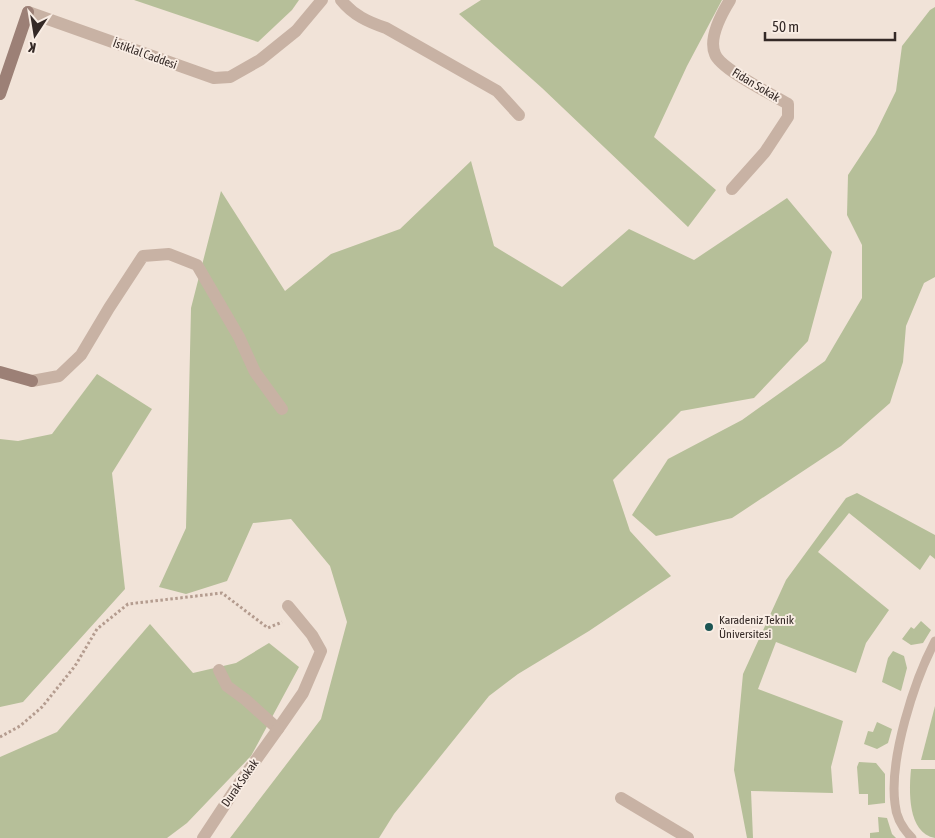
<svg xmlns="http://www.w3.org/2000/svg" width="935" height="838" font-family="'Asap Condensed',sans-serif">
<style>
.green{fill:#b6bf99}
.lines{fill:none;stroke-linecap:round;stroke-linejoin:round}
.path{stroke:#b49c8f;stroke-width:3;stroke-dasharray:2.5 2.5;stroke-linecap:butt}
.lane{stroke:#c8b2a4;stroke-width:9}
.street{stroke:#c8b2a4;stroke-width:12}
.secondary{stroke:#9c8076;stroke-width:12}
.poi-dot{fill:#1c5553;stroke:#f9ede4;stroke-width:2}
.labels{text-anchor:middle;stroke-width:4;stroke-linejoin:round;paint-order:stroke}
.street-label{font-size:12px;fill:#342926;stroke:#f9ede4}
.poi-label{font-size:12px;fill:#342926;stroke:#f9ede4;text-anchor:start}
</style>
<rect width="100%" height="100%" fill="#f1e3d8"/>
<g class="green">
<path d="M134,0H299L292,10L258,42Z"/>
<path d="M481,0H722L687,66L654,137L716,190L688,227L542,88L459,14Z"/>
<path d="M935,7V277L924,283L906,326L903,362L890,403L841,446L732,518L656,536L632,515L668,459L742,420L825,361L862,298V245L847,215L848,175L875,134L896,91L902,46L930,10Z"/>
<path d="M471,161L494,246L562,287L629,229L694,260L787,198L832,252L808,341L754,398L681,411L613,480L630,531L671,576L589,631L518,674L489,696L394,814L379,838H230L321,719L347,622L330,566L291,519L253,523L227,581L186,594L159,587L186,528L191,308L221,191L285,291L331,254L400,229Z"/>
<path d="M97,374L152,409L112,473L125,589L23,702L0,707V439L18,441L52,434Z"/>
<path d="M857,493L935,535V559L930,555L920,570L849,513L818,552L889,610L866,643L856,673L776,642L758,689L843,721L831,767L833,793L751,791L753,838H747L734,770L743,674L786,580L846,498Z"/>
<path d="M921,621L931,630L923,643L911,645L902,639L911,627L914,629Z"/>
<path d="M150,624L193,673L236,663L269,643L299,667L251,756L187,823L167,838H0V757L57,732Z"/>
<path d="M893,651L904,656L907,668L901,691L882,682L888,658Z"/>
<path d="M935,706V760H921Z"/>
<path d="M877,722L892,729L888,743L877,749L864,744L868,731L873,732Z"/>
<path d="M859,762L876,763L885,774V803L868,805V794H859L857,767Z"/>
<path d="M911,769H935V838C907,833 909,790 911,769Z"/>
<path d="M878,817L887,818L892,834L896,838H870V833L879,832Z"/>
</g>
<g class="lines">
<path class="path" d="M0,737L20,726L42,707L75,666L97,629L128,604L222,593L268,628L282,622"/>
<path class="lane" d="M912,838C903,829 896,817 895,804C889,759 914,681 935,641"/>
<g class="street">
<path d="M341,0C353,15 368,22 386,28L497,91L519,115"/>
<path d="M730,0C722,13 708,38 715,54C720,69 773,95 788,104V117L765,152L732,189"/>
<path d="M28,12L214,78L230,77L260,60L296,31L322,0"/>
<path d="M32,381L59,376L81,355L109,308L143,256L169,254L197,265L239,337L255,372L282,409"/>
<path d="M219,670L227,686L246,700L278,729L303,693L321,651L312,635L288,606"/>
<path d="M621,798L688,838"/>
<path d="M203,838L238,785L278,729"/>
</g>
<g class="secondary">
<path d="M0,94L28,12"/>
<path d="M0,372L32,381"/>
</g>
</g>
<circle class="poi-dot" cx="709" cy="627" r="5"/>
<g class="labels">
<g class="street-label">
<text transform="translate(145 54) rotate(20)" y="4">İstiklal Caddesi</text>
<text transform="translate(756 85) rotate(31)" y="4">Fidan Sokak</text>
<text transform="translate(240 783) rotate(-55)" y="4">Durak Sokak</text>
</g>
<g class="poi-label">
<text x="719" y="624">Karadeniz Teknik<tspan x="719" dy="14">Üniversitesi</tspan></text>
</g>
</g>
<g transform="translate(35 35) rotate(192)" stroke="#f9ede4" stroke-width="4" paint-order="stroke">
<path d="M0-4L9 19L0 12L-9 19Z" fill="#342926"/>
<text y="-8" font-size="14" font-weight="bold" text-anchor="middle" fill="#342926">K</text>
</g>
<path d="M765 32v8h130v-8" fill="none" stroke="#342926" stroke-width="2.5"/>
<text x="772" y="32" font-size="15" fill="#342926" stroke="#f9ede4" stroke-width="4" paint-order="stroke">50 m</text>
</svg>
